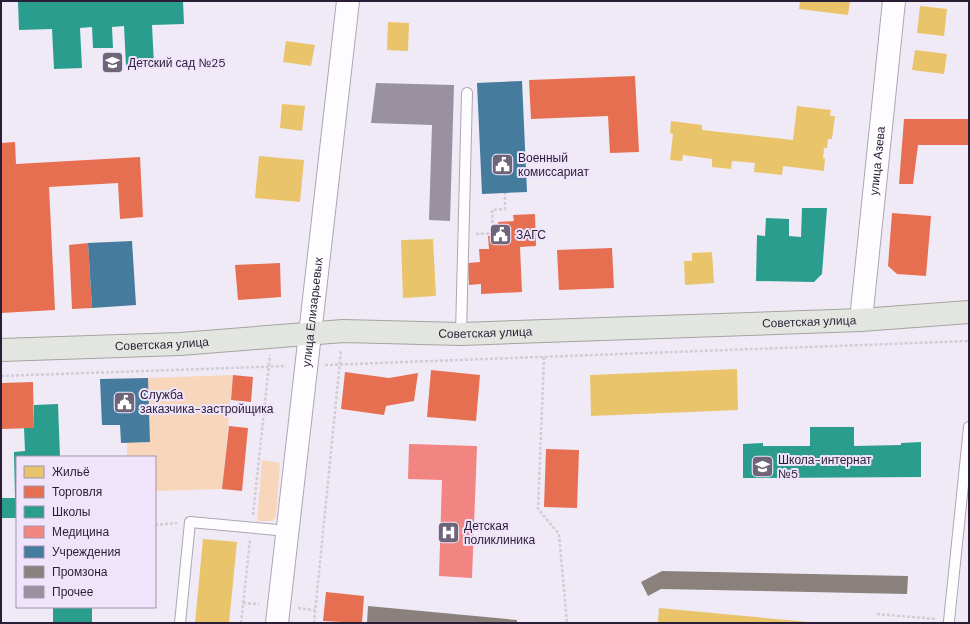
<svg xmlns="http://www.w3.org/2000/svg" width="970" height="624" font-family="'DM Sans',sans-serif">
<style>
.green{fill:#f7d6bc}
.homes{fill:#e9c46a}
.shops{fill:#e76f51}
.schools{fill:#2a9d8f}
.health{fill:#f28482}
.public{fill:#457b9d}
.industry{fill:#8a817c}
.building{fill:#9991a0}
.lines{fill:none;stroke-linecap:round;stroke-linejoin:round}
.lane-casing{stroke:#ada5b5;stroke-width:12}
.secondary-casing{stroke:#ada5b5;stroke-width:24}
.primary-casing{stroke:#a3a49f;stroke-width:24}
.path{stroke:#d0cdd3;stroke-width:2.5;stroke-dasharray:3 2;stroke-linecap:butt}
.lane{stroke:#fdfcfe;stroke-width:10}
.secondary{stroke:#fdfcfe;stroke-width:22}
.primary{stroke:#e3e5e0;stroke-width:22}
.labels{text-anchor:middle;stroke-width:4;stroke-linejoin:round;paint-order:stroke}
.poi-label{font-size:12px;fill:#291e35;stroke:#efe4fc;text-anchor:start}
.street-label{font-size:12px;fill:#291e35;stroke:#efe4fc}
</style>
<rect width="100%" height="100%" fill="#f0eaf6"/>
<g class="green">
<path d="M233,375L222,489L155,491V457H127V442L150,441L148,378Z"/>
<path d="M262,460L280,463L276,517L272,521H257Z"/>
</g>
<g class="homes">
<path d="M800,1H850L848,15L799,9Z"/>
<path d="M920,6L947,9L944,36L917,33Z"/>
<path d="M388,22L409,23L408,51L387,50Z"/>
<path d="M286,41L315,45L311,66L283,62Z"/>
<path d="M915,50L947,54L944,74L912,70Z"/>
<path d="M282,104L305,106L302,131L280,128Z"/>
<path d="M797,106L831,110L830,116H835L832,139H828L827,148H824L823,158L825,159L824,171L783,166L782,175L754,172L755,163L732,161L731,169L712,167V159L683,155L682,161L670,160L673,134L670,133L671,121L702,125V130L793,140Z"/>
<path d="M259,156L304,160L300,202L255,198Z"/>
<path d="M433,239L436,296L403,298L401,240Z"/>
<path d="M712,252L714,283L685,285L684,261H692V253Z"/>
<path d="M737,369L738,410L591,416L590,375Z"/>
<path d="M203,539L237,542L229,623H195Z"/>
<path d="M659,608L808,622V623H658Z"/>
</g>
<g class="shops">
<path d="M635,76L639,152L610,153L608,116L531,119L529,80Z"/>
<path d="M904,119H969V145H918L913,184H899Z"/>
<path d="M15,142L16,164L140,157L143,217L120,219L118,183L49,187L55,310L1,313V143Z"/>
<path d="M892,213L931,216L926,276L897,274L888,266Z"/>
<path d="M535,214L536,246L520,247L522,292L481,294V284L469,285L468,263L480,262L479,249H489L488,236H499L498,222L514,221L513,215Z"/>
<path d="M88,243L92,308L72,309L69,245Z"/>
<path d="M612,248L614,288L559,290L557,250Z"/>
<path d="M280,263L281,297L238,300L235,265Z"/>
<path d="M431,370L480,375L476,421L427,417Z"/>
<path d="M345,372L389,378L418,373L414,401L386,406L384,415L341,409Z"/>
<path d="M233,375L253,377L251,402L231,400Z"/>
<path d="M33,382L34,428L1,429V383Z"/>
<path d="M229,426L248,428L242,491L222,489Z"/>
<path d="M546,449L579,450L577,508L544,507Z"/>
<path d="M326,592L364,596L362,623L323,621Z"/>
</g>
<g class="schools">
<path d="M49,1H183L184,24L152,25L154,65L126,66L124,26L112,27L113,48H93L92,27L80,28L82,68L54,69L52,29L19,30L18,2Z"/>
<path d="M802,208H827L822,274L814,282L756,281L757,235L765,236L766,218L789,219V236L801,237Z"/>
<path d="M58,404L60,457H17V518H1V498H15L14,452L25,451L24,428H34V405Z"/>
<path d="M810,427H854V446L901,445V443L921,442V477L743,478V444L763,443V446H810Z"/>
<rect x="53" y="607" width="39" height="16"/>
</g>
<path class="health" d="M409,444L477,446L472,578L439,576L442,480L408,479Z"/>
<g class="public">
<path d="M522,81L527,192L482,194L477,83Z"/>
<path d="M132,241L136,305L92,308L88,243Z"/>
<path d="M148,378L150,442L121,443L120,425H102L100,379Z"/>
</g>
<g class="industry">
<path d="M662,571L908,576L907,594L661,589L648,596L641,582Z"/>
<path d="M368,606L517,620V623H367Z"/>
</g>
<path class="building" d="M376,83L454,85L450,221L429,220L432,125L371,123Z"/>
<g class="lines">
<defs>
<g id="lane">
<path d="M461,334L467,93"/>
<path d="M949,621L969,427"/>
<path d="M180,623L190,522L288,531"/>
</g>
<g id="secondary">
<path id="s1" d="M861,320L894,1"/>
<path id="s2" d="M277,623L348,1"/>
</g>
<g id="primary">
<path id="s3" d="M1,350L180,344L343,331L461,334L861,320L969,312"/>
</g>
</defs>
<use href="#lane" class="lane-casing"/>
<use href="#secondary" class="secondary-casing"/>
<use href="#primary" class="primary-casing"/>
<g class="path">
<path d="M493,233L492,210L505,209V193"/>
<path d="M476,234L499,233"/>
<path d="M544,357L538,509L559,534L567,623"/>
<path d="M325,365L969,341"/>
<path d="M1,376L286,366"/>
<path d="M253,515L270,355"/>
<path d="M155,525L177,523"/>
<path d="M243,603L259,604"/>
<path d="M298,608L315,610"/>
<path d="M877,614L936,619"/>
<path d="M241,623L250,540"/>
<path d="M314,623L341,351"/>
</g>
<use href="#lane" class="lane"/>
<use href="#secondary" class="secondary"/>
<use href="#primary" class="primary"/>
</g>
<defs>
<symbol id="school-square" viewBox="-11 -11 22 22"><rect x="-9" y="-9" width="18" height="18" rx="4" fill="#6f6579" stroke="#efe4fc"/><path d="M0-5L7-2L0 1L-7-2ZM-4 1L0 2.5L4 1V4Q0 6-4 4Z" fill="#fff"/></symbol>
<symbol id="civic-square" viewBox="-11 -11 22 22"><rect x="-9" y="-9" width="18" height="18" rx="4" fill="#6f6579" stroke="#efe4fc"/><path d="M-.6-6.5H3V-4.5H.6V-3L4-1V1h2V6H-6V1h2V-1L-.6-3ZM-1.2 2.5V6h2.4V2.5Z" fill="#fff"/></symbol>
<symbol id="hospital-square" viewBox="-11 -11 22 22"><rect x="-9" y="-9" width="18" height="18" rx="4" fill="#6f6579" stroke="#efe4fc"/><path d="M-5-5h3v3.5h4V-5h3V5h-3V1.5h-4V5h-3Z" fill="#fff"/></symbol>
</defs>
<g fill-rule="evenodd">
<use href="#school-square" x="100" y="50" width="25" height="25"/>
<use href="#civic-square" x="490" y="152" width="25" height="25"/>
<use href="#civic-square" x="488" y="222" width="25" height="25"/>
<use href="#civic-square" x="112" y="390" width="25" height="25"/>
<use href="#school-square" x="750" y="454" width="25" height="25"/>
<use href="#hospital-square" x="436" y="520" width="25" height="25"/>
</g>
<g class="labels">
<g class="poi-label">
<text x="128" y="67">Детский сад №25</text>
<text x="518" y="162">Военный<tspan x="518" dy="14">комиссариат</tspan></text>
<text x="516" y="239">ЗАГС</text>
<text x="140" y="399">Служба<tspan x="140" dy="14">заказчика-застройщика</tspan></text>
<text x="778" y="464">Школа-интернат<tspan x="778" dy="14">№5</tspan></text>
<text x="464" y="530">Детская<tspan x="464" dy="14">поликлиника</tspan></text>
</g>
<g class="street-label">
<text dy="4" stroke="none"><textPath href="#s1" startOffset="160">улица Азева</textPath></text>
<text dy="4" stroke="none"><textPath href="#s2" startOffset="313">улица Елизарьевых</textPath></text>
<text dy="4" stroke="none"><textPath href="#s3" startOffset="809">Советская улица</textPath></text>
<text dy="4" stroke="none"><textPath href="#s3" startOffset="485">Советская улица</textPath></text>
<text dy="4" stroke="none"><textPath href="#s3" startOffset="161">Советская улица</textPath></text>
</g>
</g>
<rect width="970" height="624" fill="none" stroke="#291e35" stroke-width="4"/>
<rect x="16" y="456" width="140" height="152" fill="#efe4fc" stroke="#a095ac"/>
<rect x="24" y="466" width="20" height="12" fill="#e9c46a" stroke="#a095ac"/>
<text x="52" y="476" font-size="12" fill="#291e35">Жильё</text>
<rect x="24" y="486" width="20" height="12" fill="#e76f51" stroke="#a095ac"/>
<text x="52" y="496" font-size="12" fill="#291e35">Торговля</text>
<rect x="24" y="506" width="20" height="12" fill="#2a9d8f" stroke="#a095ac"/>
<text x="52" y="516" font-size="12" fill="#291e35">Школы</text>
<rect x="24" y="526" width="20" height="12" fill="#f28482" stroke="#a095ac"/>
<text x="52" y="536" font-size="12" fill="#291e35">Медицина</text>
<rect x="24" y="546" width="20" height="12" fill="#457b9d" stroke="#a095ac"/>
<text x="52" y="556" font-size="12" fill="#291e35">Учреждения</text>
<rect x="24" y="566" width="20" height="12" fill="#8a817c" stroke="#a095ac"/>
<text x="52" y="576" font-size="12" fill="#291e35">Промзона</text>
<rect x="24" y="586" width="20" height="12" fill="#9991a0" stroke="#a095ac"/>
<text x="52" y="596" font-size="12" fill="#291e35">Прочее</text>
</svg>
